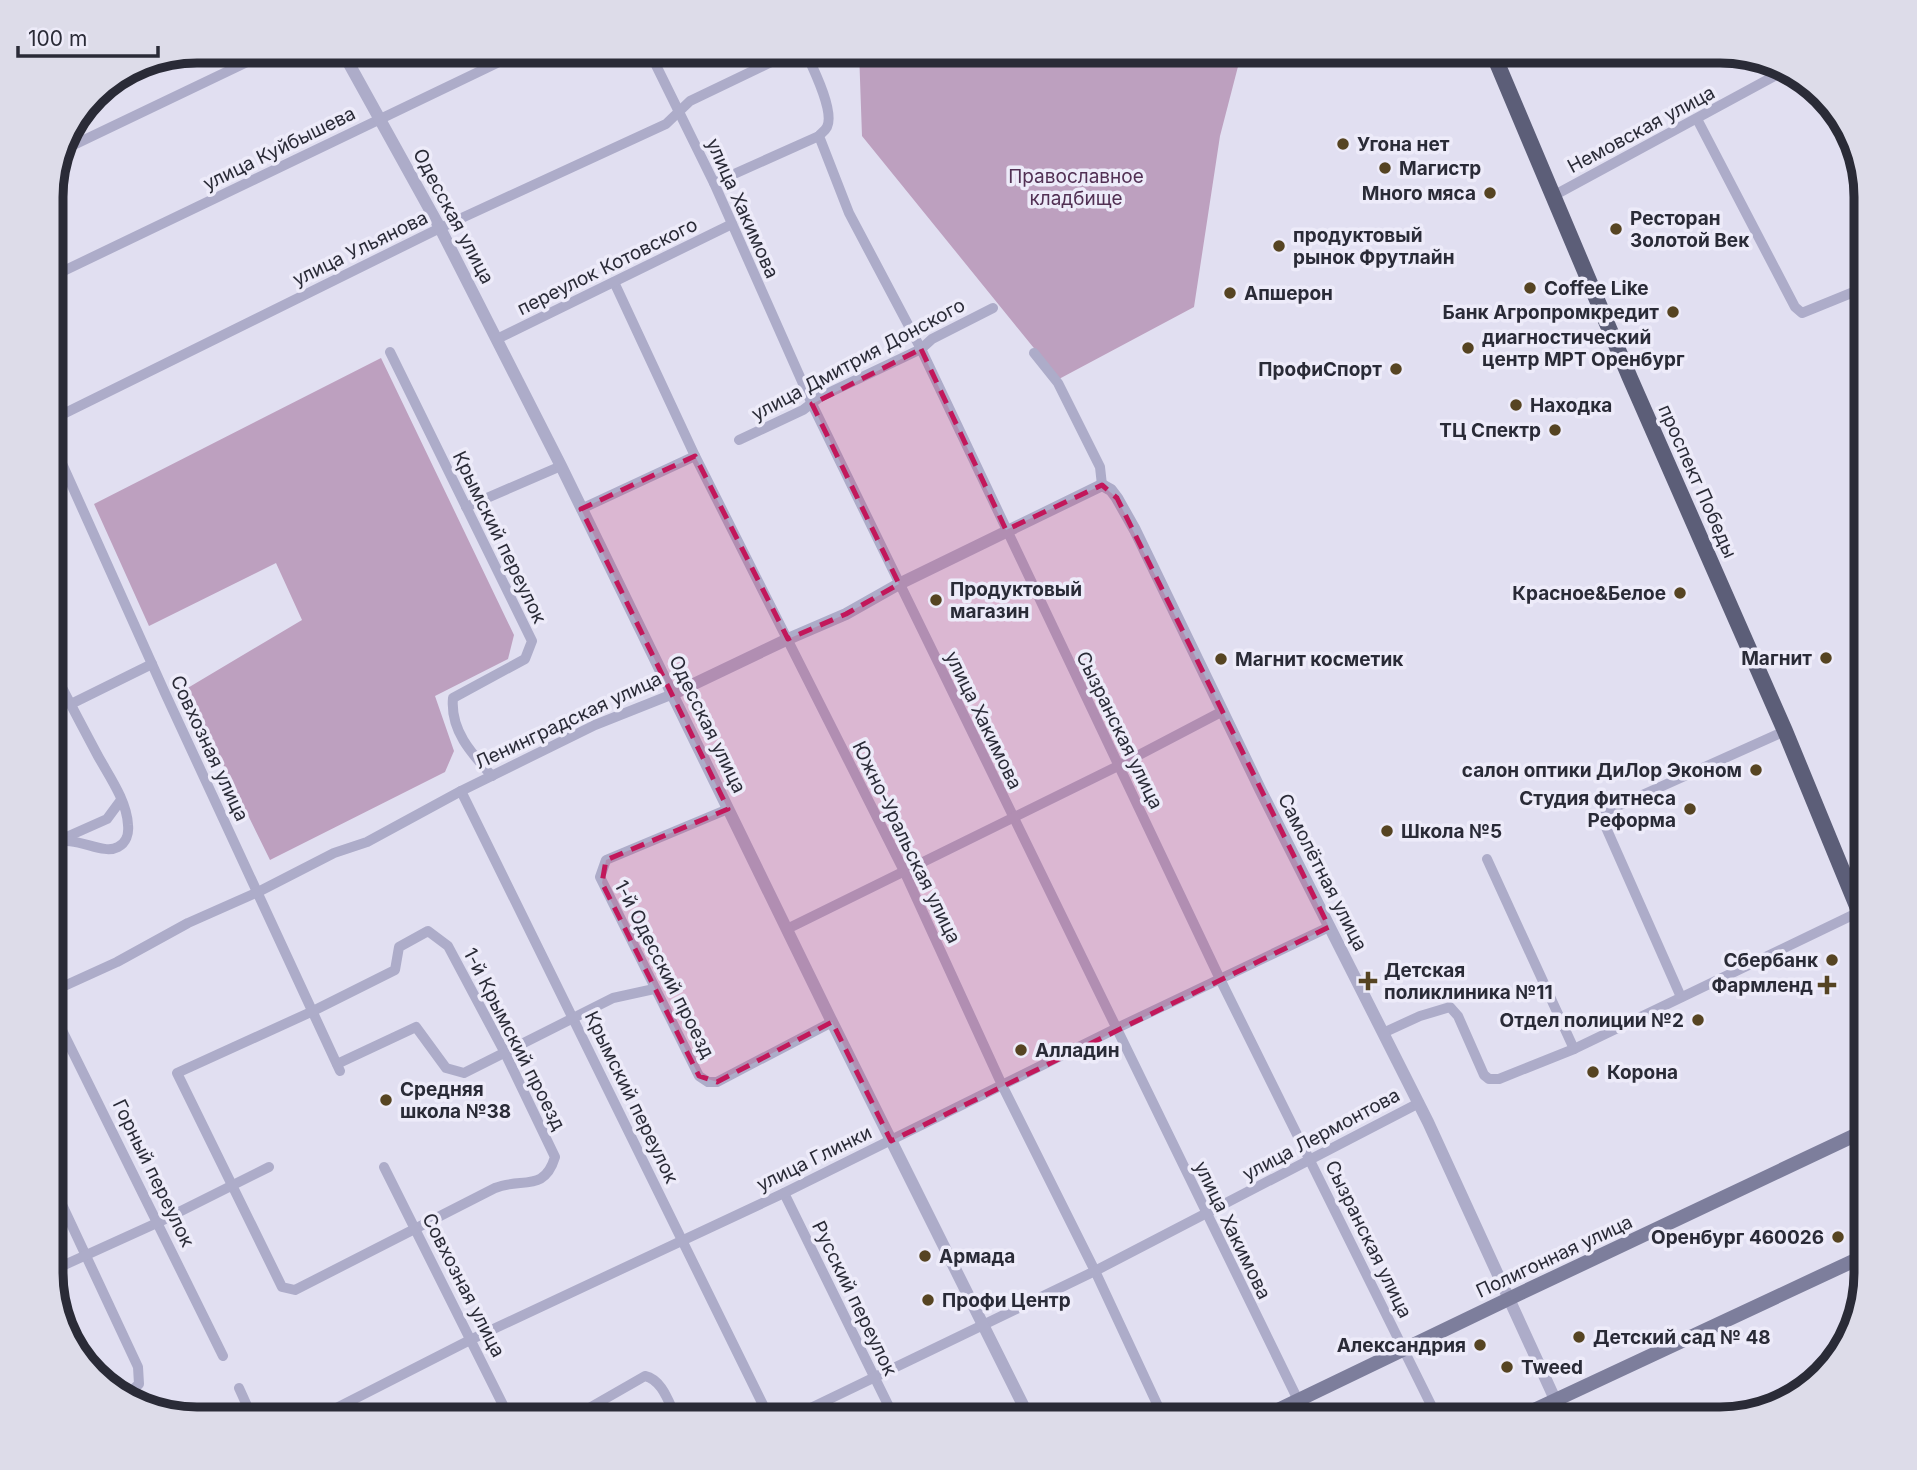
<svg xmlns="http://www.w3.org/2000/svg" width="1917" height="1470" font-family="Inter,sans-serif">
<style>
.green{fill:#bda0bf}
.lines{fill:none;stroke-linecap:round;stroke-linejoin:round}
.minor{stroke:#adacc9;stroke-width:10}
.tertiary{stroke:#adacc9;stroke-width:12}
.secondary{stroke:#7d7e9c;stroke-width:14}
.primary{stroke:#5c5e78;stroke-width:16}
.marked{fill:#c2185b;fill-opacity:0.2;stroke:#c2185b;stroke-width:5;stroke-dasharray:14 9;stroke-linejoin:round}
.poi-dot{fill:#564422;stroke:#edebf9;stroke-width:2.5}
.labels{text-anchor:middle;stroke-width:7;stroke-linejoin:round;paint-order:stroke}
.street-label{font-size:19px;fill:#2a2b37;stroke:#edebf9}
.poi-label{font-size:19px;font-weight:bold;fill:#2a2b37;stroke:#edebf9;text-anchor:start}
.park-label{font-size:19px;fill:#523054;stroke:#edebf9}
.rim{fill:none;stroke:#2a2b37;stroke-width:9}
</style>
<rect width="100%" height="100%" fill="#e1dff1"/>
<g class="green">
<path d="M859,51H1242L1220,136L1194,307L1059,379L862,136Z"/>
<path d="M381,358L514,635L508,659L435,696L454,751L445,772L270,860L186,689L302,620L276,563L149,626L94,504Z"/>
</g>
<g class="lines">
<g class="minor">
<path d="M649,51L714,183L812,404L1298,1400"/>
<path d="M805,51C812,66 835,111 827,127C825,131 821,133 819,136L849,213L921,349L1220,979L1438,1419"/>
<path d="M1697,119L1795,307L1802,313L1866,287"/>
<path d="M61,151L270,51"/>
<path d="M714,183L819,136"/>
<path d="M1553,196L1782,72"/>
<path d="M51,277L522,51"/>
<path d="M614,282L695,456L904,871L1002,1085L1095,1271L1164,1419"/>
<path d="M497,339L732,224"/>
<path d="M390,352L532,641L525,659L453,698C450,730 471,753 492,776"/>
<path d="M1034,353L1058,383L1100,467L1102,485"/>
<path d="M51,420L440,228L666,124L690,101L794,51"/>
<path d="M51,439L165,693L340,1071"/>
<path d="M739,440L803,410L820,397L921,349L932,339L993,308"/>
<path d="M466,507L561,466"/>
<path d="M581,509L695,456"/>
<path d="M71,704L152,664"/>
<path d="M461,791L770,1419"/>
<path d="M728,809L606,860L600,877L699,1076L708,1082H717L832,1022"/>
<path d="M62,839L107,819L121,800"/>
<path d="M51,844C75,833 101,856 118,847C126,843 129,834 128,825C127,801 109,776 98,756C82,726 66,696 51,666"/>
<path d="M1487,859L1574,1049"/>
<path d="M787,929L1118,766L1223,711"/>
<path d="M428,931L448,946L505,1053L555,1157C544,1193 522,1177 495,1188L295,1290L282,1287L177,1073L311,1012L395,970L399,947Z"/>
<path d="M51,992L117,962L188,923L258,892L334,853L367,842L461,791L595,725L673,694"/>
<path d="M1681,997L1600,814L1785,731"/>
<path d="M51,1008L223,1356"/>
<path d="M1383,1033L1420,1016L1450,1007L1458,1016L1484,1075L1489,1079H1499L1574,1049L1859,912"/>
<path d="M337,1064L416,1027L446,1068L464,1073L613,998L654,989"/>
<path d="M384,1167L510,1419"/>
<path d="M51,1181L138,1367L139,1384L127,1395"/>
<path d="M784,1193L895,1419"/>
<path d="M51,1271L159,1222L269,1167"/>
<path d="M239,1388L253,1419"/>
<path d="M315,1419L472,1339L784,1193L1115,1029L1329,927"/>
<path d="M570,1419L645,1376C663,1380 669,1404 677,1419"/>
<path d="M788,1419L1095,1271L1419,1103"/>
</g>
<g class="tertiary">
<path d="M342,51L440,228L561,466L832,1022L1030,1419"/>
<path d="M673,694L788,639L846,614L899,584L1102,485L1111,490L1117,498L1135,530L1261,791L1428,1122L1564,1419"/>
</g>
<g class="secondary">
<path d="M1259,1419L1521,1293L1866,1130"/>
<path d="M1515,1419L1866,1255"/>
</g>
<path class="primary" d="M1492,51L1630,378L1785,731L1866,928"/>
</g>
<path class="marked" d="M921,349L1006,530L1102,485L1117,498L1329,927L891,1141L832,1022L717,1082L699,1076L602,883L606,860L728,809L581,509L695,456L788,639L846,614L899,584L812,404Z"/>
<g class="poi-dot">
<circle cx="1343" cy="144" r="7"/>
<circle cx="1385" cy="168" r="7"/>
<circle cx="1490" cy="193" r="7"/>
<circle cx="1616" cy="229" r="7"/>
<circle cx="1279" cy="246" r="7"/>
<circle cx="1530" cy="288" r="7"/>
<circle cx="1230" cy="293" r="7"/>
<circle cx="1673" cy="312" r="7"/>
<circle cx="1468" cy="348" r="7"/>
<circle cx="1396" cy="369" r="7"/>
<circle cx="1516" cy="405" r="7"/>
<circle cx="1555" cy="430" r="7"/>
<circle cx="1680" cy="593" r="7"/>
<circle cx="936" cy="600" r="7"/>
<circle cx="1826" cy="658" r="7"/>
<circle cx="1221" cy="659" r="7"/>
<circle cx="1756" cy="770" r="7"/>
<circle cx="1690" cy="809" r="7"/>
<circle cx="1387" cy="831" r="7"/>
<circle cx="1832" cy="960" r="7"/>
<path d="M1364.5 970.5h7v7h7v7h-7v7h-7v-7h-7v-7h7z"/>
<path d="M1823.5 974.5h7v7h7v7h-7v7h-7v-7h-7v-7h7z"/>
<circle cx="1698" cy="1020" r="7"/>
<circle cx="1021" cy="1050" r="7"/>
<circle cx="1593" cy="1072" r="7"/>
<circle cx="386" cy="1100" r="7"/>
<circle cx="1838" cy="1237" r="7"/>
<circle cx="925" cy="1256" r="7"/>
<circle cx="928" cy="1300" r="7"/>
<circle cx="1579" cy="1337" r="7"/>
<circle cx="1480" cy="1345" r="7"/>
<circle cx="1507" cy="1367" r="7"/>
</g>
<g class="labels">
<g class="street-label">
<text transform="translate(1641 129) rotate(-28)" y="7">Немовская улица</text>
<text transform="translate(279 148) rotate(-26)" y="7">улица Куйбышева</text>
<text transform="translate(743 208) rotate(66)" y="7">улица Хакимова</text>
<text transform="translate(454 216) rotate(62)" y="7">Одесская улица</text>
<text transform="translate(360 248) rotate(-26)" y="7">улица Ульянова</text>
<text transform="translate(607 266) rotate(-26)" y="7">переулок Котовского</text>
<text transform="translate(858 359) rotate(-28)" y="7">улица Дмитрия Донского</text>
<text transform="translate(1698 481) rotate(66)" y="7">проспект Победы</text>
<text transform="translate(500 537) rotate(64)" y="7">Крымский переулок</text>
<text transform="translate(568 720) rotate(-25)" y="7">Ленинградская улица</text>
<text transform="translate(984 720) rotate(64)" y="7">улица Хакимова</text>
<text transform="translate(708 724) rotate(64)" y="7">Одесская улица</text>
<text transform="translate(1120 730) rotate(64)" y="7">Сызранская улица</text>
<text transform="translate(210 748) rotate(65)" y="7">Совхозная улица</text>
<text transform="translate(907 842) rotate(64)" y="7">Южно-Уральская улица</text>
<text transform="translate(1323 872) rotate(63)" y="7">Самолётная улица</text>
<text transform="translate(665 969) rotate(63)" y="7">1-й Одесский проезд</text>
<text transform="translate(515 1039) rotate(63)" y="7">1-й Крымский проезд</text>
<text transform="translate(632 1097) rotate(64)" y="7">Крымский переулок</text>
<text transform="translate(1321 1134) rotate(-28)" y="7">улица Лермонтова</text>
<text transform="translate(814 1158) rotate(-26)" y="7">улица Глинки</text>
<text transform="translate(154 1173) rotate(64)" y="7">Горный переулок</text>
<text transform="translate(1233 1230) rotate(64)" y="7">улица Хакимова</text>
<text transform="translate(1369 1239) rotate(64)" y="7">Сызранская улица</text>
<text transform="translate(1554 1256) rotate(-25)" y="7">Полигонная улица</text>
<text transform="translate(464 1285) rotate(63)" y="7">Совхозная улица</text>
<text transform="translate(855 1298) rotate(64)" y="7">Русский переулок</text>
</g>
<g class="poi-label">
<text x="1357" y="151">Угона нет</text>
<text x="1399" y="175">Магистр</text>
<text x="1476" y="200" text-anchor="end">Много мяса</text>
<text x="1630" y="225">Ресторан<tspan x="1630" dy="22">Золотой Век</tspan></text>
<text x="1293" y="242">продуктовый<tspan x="1293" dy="22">рынок Фрутлайн</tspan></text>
<text x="1544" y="295">Coffee Like</text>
<text x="1244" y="300">Апшерон</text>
<text x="1659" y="319" text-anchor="end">Банк Агропромкредит</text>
<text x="1482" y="344">диагностический<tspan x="1482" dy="22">центр МРТ Оренбург</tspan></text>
<text x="1382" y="376" text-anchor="end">ПрофиСпорт</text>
<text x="1530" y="412">Находка</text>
<text x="1541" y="437" text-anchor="end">ТЦ Спектр</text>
<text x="950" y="596">Продуктовый<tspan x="950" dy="22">магазин</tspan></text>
<text x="1666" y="600" text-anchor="end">Красное&amp;Белое</text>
<text x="1812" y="665" text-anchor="end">Магнит</text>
<text x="1235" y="666">Магнит косметик</text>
<text x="1742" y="777" text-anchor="end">салон оптики ДиЛор Эконом</text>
<text x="1676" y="805" text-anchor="end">Студия фитнеса<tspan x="1676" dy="22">Реформа</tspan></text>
<text x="1401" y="838">Школа №5</text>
<text x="1818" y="967" text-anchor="end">Сбербанк</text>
<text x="1384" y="977">Детская<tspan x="1384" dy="22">поликлиника №11</tspan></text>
<text x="1813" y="992" text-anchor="end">Фармленд</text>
<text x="1684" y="1027" text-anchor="end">Отдел полиции №2</text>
<text x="1035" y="1057">Алладин</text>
<text x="1607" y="1079">Корона</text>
<text x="400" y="1096">Средняя<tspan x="400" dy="22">школа №38</tspan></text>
<text x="1824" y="1244" text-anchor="end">Оренбург 460026</text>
<text x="939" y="1263">Армада</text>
<text x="942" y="1307">Профи Центр</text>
<text x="1593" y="1344">Детский сад № 48</text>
<text x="1466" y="1352" text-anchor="end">Александрия</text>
<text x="1521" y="1374">Tweed</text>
</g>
<g class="park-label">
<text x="1076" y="183">Православное<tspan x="1076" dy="22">кладбище</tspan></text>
</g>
</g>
<path d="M0 0H1917V1470H0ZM197 63H1720A134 134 0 0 1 1854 197V1273A134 134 0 0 1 1720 1407H197A134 134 0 0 1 63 1273V197A134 134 0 0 1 197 63Z" fill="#dddce9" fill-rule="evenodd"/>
<path class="rim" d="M197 63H1720A134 134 0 0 1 1854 197V1273A134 134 0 0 1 1720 1407H197A134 134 0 0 1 63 1273V197A134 134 0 0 1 197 63Z"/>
<path d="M18 46v10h140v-10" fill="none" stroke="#2a2b37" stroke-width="3.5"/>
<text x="28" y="46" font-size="21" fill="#2a2b37" stroke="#edebf9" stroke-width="5" paint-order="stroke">100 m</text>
</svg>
